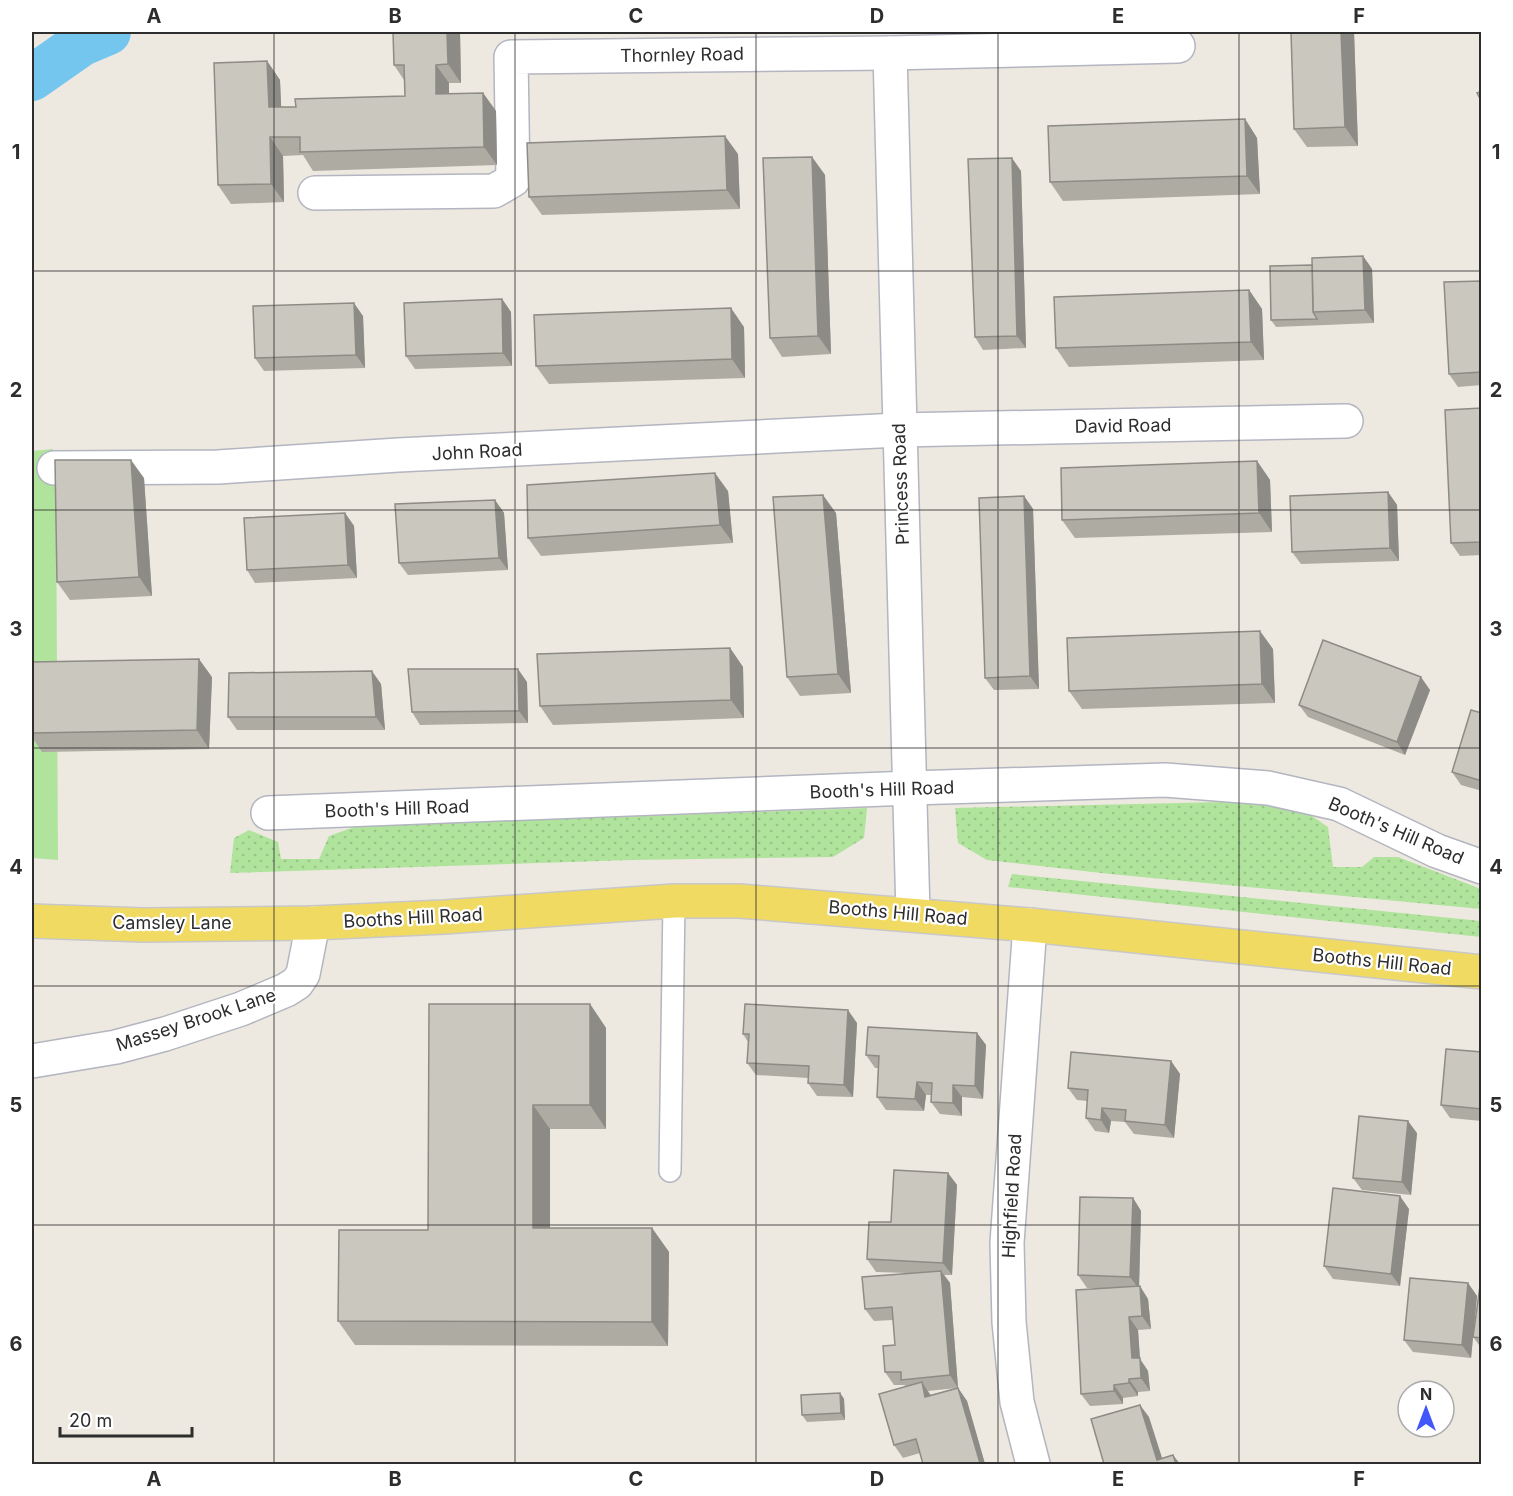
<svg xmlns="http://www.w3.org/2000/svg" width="1513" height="1496" font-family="Inter,sans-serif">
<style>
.grass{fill:url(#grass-dots)}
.garden{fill:#b0e49d}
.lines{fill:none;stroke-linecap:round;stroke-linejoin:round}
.canal{stroke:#74c6ef;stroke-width:46}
.lane-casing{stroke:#b3b5c0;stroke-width:24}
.street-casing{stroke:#b3b5c0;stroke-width:36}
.secondary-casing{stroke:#b3b5c0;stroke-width:36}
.primary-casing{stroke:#c8c8c8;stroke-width:36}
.lane{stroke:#fff;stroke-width:21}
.street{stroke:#fff;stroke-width:33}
.secondary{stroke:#fff;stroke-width:33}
.primary{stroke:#f1da62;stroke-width:33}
.wall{fill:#aeaba3;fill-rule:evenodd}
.shaded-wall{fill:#8d8b85}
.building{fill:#cac7be;stroke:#8d8b85;stroke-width:1.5}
.grid{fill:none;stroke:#2d2d2d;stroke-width:1.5;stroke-opacity:0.55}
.labels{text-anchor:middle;stroke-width:4.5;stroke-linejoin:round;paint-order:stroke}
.street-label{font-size:18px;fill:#2d2d2d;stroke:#fff}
.neatline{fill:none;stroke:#2d2d2d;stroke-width:2}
.grid-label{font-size:20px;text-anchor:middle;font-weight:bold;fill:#2d2d2d}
</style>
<defs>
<pattern id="grass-dots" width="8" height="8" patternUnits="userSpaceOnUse" patternTransform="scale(1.5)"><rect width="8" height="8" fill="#b0e49d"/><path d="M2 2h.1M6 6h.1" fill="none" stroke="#98c488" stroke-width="1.8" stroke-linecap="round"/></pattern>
</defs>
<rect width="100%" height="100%" fill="#eee9e0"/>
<g class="grass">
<path d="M1222,802L1259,804L1303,810L1328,827L1333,867H1362L1374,857H1398L1481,889V909L1110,874L987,860L958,843L955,808Z"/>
<path d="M867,808L864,838L833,857L632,860L230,873L234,838L249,830L278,842L281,859H319L329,836L357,826Z"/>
<path d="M1012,874L1481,921V937L1008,887Z"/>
</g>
<path class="garden" d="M53,449L56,485L58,860L32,858V451Z"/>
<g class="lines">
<path class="canal" d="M32,78L82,43L108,32"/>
<defs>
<path id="lane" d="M670,1171L674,901"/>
<g id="street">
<path d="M890,53L913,914"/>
<path d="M315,193L494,191L513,180L511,57L890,53L1178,46"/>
<path d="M54,468L218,467L398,455L899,430L1346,421"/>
<path d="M268,813L911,788L1165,780L1268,788L1339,804L1437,851L1482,867"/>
<path d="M1030,925L1007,1243L1009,1322L1017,1402L1033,1464"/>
</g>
<path id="secondary" d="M32,1061L116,1047L165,1034L241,1009L286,990L297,983L303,974L313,923"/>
<path id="primary" d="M32,921L144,925L313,923L444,917L674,901H739L1030,925L1482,972"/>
</defs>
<use href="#lane" class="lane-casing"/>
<use href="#street" class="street-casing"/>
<use href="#secondary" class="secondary-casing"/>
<use href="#primary" class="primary-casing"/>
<use href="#lane" class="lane"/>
<use href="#street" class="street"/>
<use href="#secondary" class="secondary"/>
<use href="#primary" class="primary"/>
</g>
<g class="wall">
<path d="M393,32H460L461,83H449V94L483,93L496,111L497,165L313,171L303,155L283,156L284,202L231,204L218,185L267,61L280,80L281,107H296L405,96L404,80L394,65Z"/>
<path d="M1291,32H1354L1358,146L1307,147L1294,129Z"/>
<path d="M1245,119L1257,138L1260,194L1063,201L1050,182Z"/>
<path d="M738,154L740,209L542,215L529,197Z"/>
<path d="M812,157L825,175L831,354L782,357L770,338Z"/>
<path d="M1021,171L1026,348L983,350L975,337Z"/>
<path d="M1363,256L1372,269L1374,323L1276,327L1271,320L1312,265Z"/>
<path d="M1482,281V385L1458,387L1449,374Z"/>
<path d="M1249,290L1262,309L1264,360L1069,367L1056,348Z"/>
<path d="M502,299L511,312L512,366L415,369L406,356Z"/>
<path d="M363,316L365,368L264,371L255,358Z"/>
<path d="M744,327L745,378L549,384L536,366Z"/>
<path d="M1482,408V555L1460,556L1451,543Z"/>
<path d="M1257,461L1270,480L1272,532L1075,538L1062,520Z"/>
<path d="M144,478L152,596L70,600L57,582Z"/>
<path d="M728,491L733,543L541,556L528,538Z"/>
<path d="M1388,492L1397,505L1399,561L1301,564L1292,552Z"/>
<path d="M1024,496L1033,509L1039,689L994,690L985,678Z"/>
<path d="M495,500L504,513L508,570L408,575L399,563Z"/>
<path d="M345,513L354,526L357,578L255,583L247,570Z"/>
<path d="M836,513L851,693L800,696L787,677Z"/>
<path d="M730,648L743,667L744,718L553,725L540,706Z"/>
<path d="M1273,649L1275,703L1082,709L1069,691Z"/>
<path d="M32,662L212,677L209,749L42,752L32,737Z"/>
<path d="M527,682L528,723L420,725L412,712Z"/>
<path d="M381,684L385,730H237L228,717Z"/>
<path d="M1430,690L1405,755L1308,717L1299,705Z"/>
<path d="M1482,713V791L1461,785L1452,772Z"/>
<path d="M590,1004L606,1028V1129H550V1228H652L669,1252L668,1346L355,1345L338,1321L428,1230Z"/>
<path d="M857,1023L853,1097L817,1096L808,1083V1078L756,1075L747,1063L748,1042L743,1034Z"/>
<path d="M977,1033L986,1045L983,1099L962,1097V1116L940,1114L931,1102V1095H926L924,1111L886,1110L877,1097L878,1068H875L866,1055Z"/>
<path d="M1482,1052V1121L1450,1118L1441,1105Z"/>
<path d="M1171,1061L1180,1074L1174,1138L1134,1134L1125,1122L1111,1121L1109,1133L1095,1131L1086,1118L1087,1101L1077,1100L1068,1088Z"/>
<path d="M1417,1133L1411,1195L1362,1190L1353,1178Z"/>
<path d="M948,1173L957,1185L952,1275H944L950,1283L958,1388L967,1401L985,1464H923L920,1453L903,1458L894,1445L906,1386L904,1385H894L885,1372L895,1345L893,1320L874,1321L865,1309L907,1273L876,1272L867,1259L891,1222ZM957,1388L931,1395L928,1391Z"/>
<path d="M1133,1198L1141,1211L1139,1286L1148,1299L1151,1329L1138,1330L1140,1359L1148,1371L1150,1391L1138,1392V1396L1123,1398V1404L1090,1406L1081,1394L1102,1288H1087L1078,1275Z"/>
<path d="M1409,1209L1400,1286L1333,1279L1324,1266Z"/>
<path d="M1468,1283L1477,1296L1471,1358L1413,1352L1404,1340Z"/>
<path d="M1482,1286V1349L1473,1337Z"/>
<path d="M840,1393L844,1399L845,1420L807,1422L802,1415Z"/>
</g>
<g class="shaded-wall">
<path d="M447,32H460L461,83L448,64Z"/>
<path d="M1341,32H1354L1358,146L1345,127Z"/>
<path d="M267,61L280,80L282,126L269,107Z"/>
<path d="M436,65L449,83V113L436,94Z"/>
<path d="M483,93L496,111L497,165L484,147Z"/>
<path d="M1245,119L1257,138L1260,194L1247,176Z"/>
<path d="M725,136L738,154L740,209L727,190Z"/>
<path d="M270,137L283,156L284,202L271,184Z"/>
<path d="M812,157L825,175L831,354L818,336Z"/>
<path d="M1012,158L1021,171L1026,348L1017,336Z"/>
<path d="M1363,256L1372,269L1374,323L1365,310Z"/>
<path d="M1249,290L1262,309L1264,360L1251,342Z"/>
<path d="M502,299L511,312L512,366L503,353Z"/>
<path d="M354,303L363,316L365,368L356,355Z"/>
<path d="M731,308L744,327L745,378L732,359Z"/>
<path d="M131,460L144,478L152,596L139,577Z"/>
<path d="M1257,461L1270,480L1272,532L1259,513Z"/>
<path d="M715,473L728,491L733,543L720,525Z"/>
<path d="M1388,492L1397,505L1399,561L1390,548Z"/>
<path d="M823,495L836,513L851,693L838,674Z"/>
<path d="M1024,496L1033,509L1039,689L1030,676Z"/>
<path d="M495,500L504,513L508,570L499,558Z"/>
<path d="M345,513L354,526L357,578L348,565Z"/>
<path d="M1260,631L1273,649L1275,703L1262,684Z"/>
<path d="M730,648L743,667L744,718L731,700Z"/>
<path d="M199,659L212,677L209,749L197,730Z"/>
<path d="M518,669L527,682L528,723L519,711Z"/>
<path d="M372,671L381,684L385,730L376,717Z"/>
<path d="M1421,677L1430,690L1405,755L1397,742Z"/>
<path d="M590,1004L606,1028V1129L590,1105Z"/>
<path d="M848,1010L857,1023L853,1097L844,1085Z"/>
<path d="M977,1033L986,1045L983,1099L975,1086Z"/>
<path d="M1171,1061L1180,1074L1174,1138L1165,1125Z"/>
<path d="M917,1082L926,1095L924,1111L915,1099Z"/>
<path d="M953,1085L962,1097V1116L953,1103Z"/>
<path d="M533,1105L550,1129V1251L533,1228Z"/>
<path d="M1102,1108L1111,1121L1109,1133L1101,1120Z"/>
<path d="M1408,1121L1417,1133L1411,1195L1402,1182Z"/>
<path d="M948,1173L957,1185L952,1275L943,1263Z"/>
<path d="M1400,1196L1409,1209L1400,1286L1391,1274Z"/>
<path d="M1133,1198L1141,1211L1139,1289L1130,1277Z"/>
<path d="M652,1228L669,1252L668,1346L652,1322Z"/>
<path d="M941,1271L950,1283L958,1388L967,1401L985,1464H981L980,1463L958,1388L950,1375Z"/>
<path d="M1468,1283L1477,1296L1471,1358L1462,1345Z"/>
<path d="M1140,1286L1148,1299L1151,1329L1142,1316Z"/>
<path d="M1129,1317L1138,1330L1140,1359L1148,1371L1150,1391L1141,1378L1132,1358Z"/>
<path d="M1129,1379L1138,1392V1396L1129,1383Z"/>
<path d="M922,1382L930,1395L934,1409L925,1397Z"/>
<path d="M1114,1385L1123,1398V1404L1114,1391Z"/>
<path d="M840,1393L844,1399L845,1420L841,1413Z"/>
<path d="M1140,1405L1149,1417L1164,1464L1157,1460Z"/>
<path d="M1173,1455L1180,1464H1176Z"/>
</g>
<g class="building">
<path d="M393,32H447L448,64L436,65V94L483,93L484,147L300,152V137H270L271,184L218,185L214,63L267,61L269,107H296L295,99L405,96L404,65H394Z"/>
<path d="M1291,32H1341L1345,127L1294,129Z"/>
<path d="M1482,91V102L1477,93Z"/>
<path d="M1245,119L1247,176L1050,182L1048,126Z"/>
<path d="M725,136L727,190L529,197L527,143Z"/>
<path d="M812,157L818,336L770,338L763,158Z"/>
<path d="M1012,158L1017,336L975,337L968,159Z"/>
<path d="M1363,256L1365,310L1313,312L1312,258Z"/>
<path d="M1312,265L1313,312L1317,319L1271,320L1270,266Z"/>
<path d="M1482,281V372L1449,374L1444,282Z"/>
<path d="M1249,290L1251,342L1056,348L1054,297Z"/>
<path d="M502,299L503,353L406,356L404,303Z"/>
<path d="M354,303L356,355L255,358L253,306Z"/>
<path d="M731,308L732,359L536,366L534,315Z"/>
<path d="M1482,408V542L1451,543L1445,410Z"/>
<path d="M55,460H131L139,577L57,582Z"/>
<path d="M1257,461L1259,513L1062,520L1061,468Z"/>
<path d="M715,473L720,525L528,538L527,485Z"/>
<path d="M1388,492L1390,548L1292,552L1290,496Z"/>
<path d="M823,495L838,674L787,677L773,497Z"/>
<path d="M1024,496L1030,676L985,678L979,498Z"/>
<path d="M495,500L499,558L399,563L395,504Z"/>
<path d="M345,513L348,565L247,570L244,518Z"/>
<path d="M1260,631L1262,684L1069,691L1067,638Z"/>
<path d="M1323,640L1421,677L1397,742L1299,705Z"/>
<path d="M730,648L731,700L540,706L537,654Z"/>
<path d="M199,659L197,730L32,733V662Z"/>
<path d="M408,669H518L519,711L412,712Z"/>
<path d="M372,671L376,717H228L229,673Z"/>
<path d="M1471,710L1482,713V781L1452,772Z"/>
<path d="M429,1004H590V1105H533V1228H652V1322L338,1321L339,1230H428Z"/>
<path d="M745,1004L848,1010L844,1085L808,1083L809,1066L747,1063L749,1034H743Z"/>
<path d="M868,1027L977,1033L975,1086L953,1085V1103L931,1102L932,1083L917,1082L915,1099L877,1097L879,1056L866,1055Z"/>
<path d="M1446,1049L1482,1052V1109L1441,1105Z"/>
<path d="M1071,1052L1171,1061L1165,1125L1125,1121L1126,1110L1102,1108L1101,1120L1086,1118L1088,1090L1068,1088Z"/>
<path d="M1359,1116L1408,1121L1402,1182L1353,1178Z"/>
<path d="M894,1170L948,1173L943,1263L867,1259L869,1222H891Z"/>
<path d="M1333,1188L1400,1196L1391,1274L1324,1266Z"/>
<path d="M1080,1197L1133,1198L1130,1277L1078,1275Z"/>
<path d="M941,1271L950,1375L901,1380V1372H885L883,1346L895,1345L892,1307L865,1309L862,1277Z"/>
<path d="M1410,1278L1468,1283L1462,1345L1404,1340Z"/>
<path d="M1140,1286L1142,1316L1129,1317L1132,1358H1140L1141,1378L1129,1379V1383L1114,1385V1391L1081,1394L1076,1290Z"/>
<path d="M1480,1286H1482V1338L1473,1337Z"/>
<path d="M922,1382L925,1397L958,1388L980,1463L976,1464H923L916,1439L894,1445L879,1394Z"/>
<path d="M840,1393L841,1413L802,1415L801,1395Z"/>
<path d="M1140,1405L1157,1460L1173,1455L1176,1464H1104L1091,1419Z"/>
</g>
<path class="grid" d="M274,32V1464M515,32V1464M756,32V1464M998,32V1464M1239,32V1464M32,271H1482M32,510H1482M32,748H1482M32,986H1482M32,1225H1482"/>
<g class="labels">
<g class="street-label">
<text transform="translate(682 55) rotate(-1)" y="6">Thornley Road</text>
<text transform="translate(1123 426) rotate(-1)" y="6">David Road</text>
<text transform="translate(477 452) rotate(-3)" y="6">John Road</text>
<text transform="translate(901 484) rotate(-92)" y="6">Princess Road</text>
<text transform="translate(882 790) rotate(-2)" y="6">Booth's Hill Road</text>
<text transform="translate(397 809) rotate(-2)" y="6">Booth's Hill Road</text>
<text transform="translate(1396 831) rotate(23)" y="6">Booth's Hill Road</text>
<text transform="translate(898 913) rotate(5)" y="6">Booths Hill Road</text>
<text transform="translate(413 918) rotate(-3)" y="6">Booths Hill Road</text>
<text x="172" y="929">Camsley Lane</text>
<text transform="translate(1382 962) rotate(6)" y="6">Booths Hill Road</text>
<text transform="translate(196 1020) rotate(-18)" y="6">Massey Brook Lane</text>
<text transform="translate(1012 1196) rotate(-87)" y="6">Highfield Road</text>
</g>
</g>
<rect width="1513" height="1496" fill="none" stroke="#ffffff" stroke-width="66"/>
<g transform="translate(1426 1409)"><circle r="28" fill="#ffffff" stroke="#ababab" stroke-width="1.5"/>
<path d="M0-4.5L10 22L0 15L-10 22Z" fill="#4157fa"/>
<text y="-9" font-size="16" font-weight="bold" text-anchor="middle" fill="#2d2d2d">N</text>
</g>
<path d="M60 1427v9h132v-9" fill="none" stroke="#2d2d2d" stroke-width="3"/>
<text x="69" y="1427" font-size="18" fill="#2d2d2d" stroke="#ffffff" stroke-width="4.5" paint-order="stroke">20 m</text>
<rect x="33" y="33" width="1447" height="1430" class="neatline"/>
<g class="grid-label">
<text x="154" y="23">A</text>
<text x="395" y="23">B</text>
<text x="636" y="23">C</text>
<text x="877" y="23">D</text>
<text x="1118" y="23">E</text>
<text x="1359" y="23">F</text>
<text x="16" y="159">1</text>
<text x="1496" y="159">1</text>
<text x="16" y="397">2</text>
<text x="1496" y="397">2</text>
<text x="16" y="636">3</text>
<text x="1496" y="636">3</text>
<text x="16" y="874">4</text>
<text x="1496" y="874">4</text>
<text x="16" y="1112">5</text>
<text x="1496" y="1112">5</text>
<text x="16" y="1351">6</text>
<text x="1496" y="1351">6</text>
<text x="154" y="1486">A</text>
<text x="395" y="1486">B</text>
<text x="636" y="1486">C</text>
<text x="877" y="1486">D</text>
<text x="1118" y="1486">E</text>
<text x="1359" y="1486">F</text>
</g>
</svg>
